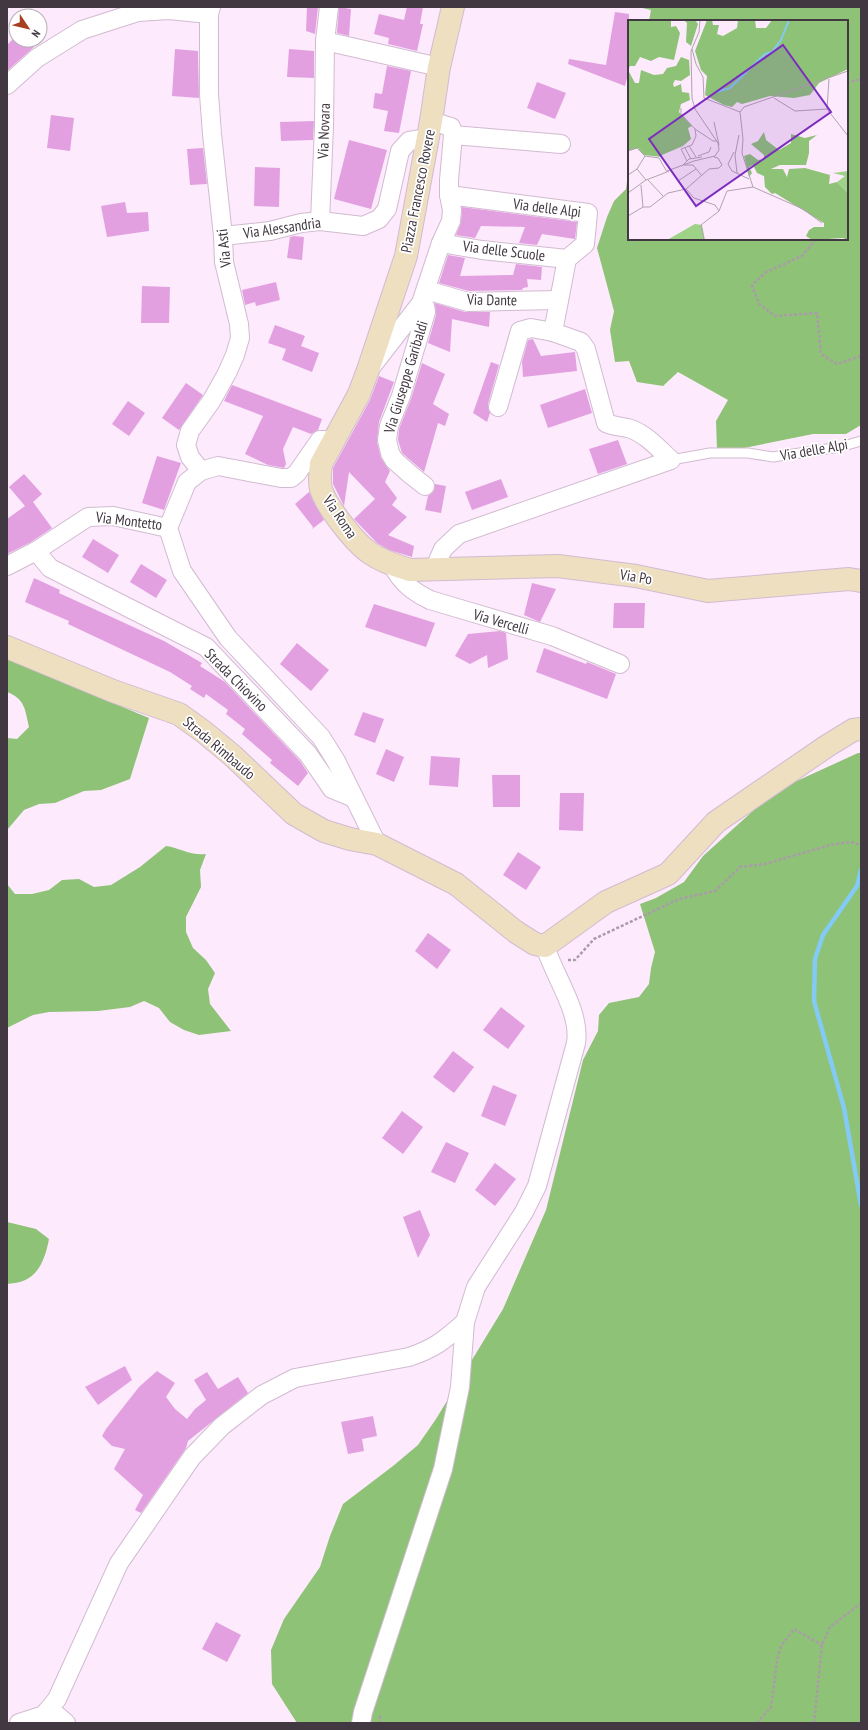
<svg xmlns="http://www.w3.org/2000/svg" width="868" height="1730" font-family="'PT Sans Narrow',sans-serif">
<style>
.forest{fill:#8ec277}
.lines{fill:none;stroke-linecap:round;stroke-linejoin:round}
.stream{stroke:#83caf4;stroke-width:4.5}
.building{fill:#e3a0e1}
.lane-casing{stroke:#d2bbd1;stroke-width:11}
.street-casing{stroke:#d2bbd1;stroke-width:20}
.secondary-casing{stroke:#d2bbd1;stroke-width:24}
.path{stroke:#aa9ba9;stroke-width:2.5;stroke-dasharray:3 2;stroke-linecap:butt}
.lane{stroke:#fff;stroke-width:9}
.street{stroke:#fff;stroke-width:18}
.secondary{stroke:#eddfc0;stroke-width:22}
.labels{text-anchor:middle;stroke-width:3.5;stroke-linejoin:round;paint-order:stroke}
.street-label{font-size:15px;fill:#413841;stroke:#fff}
.inset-river{fill:none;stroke:#83caf4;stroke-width:2}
.inset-road{fill:none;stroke:#b2a3b1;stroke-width:1}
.view{fill:#7b2cbf;fill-opacity:0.15;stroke:#7b2cbf;stroke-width:2}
.inset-edge{fill:none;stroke:#413841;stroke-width:2}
</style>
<rect width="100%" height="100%" fill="#fdeafc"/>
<g class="forest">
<path d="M638,7H861V425L846,434H813L734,450L717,449L716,421L728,400L678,372L663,386L637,382L629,361L615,362L610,330L614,311L597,248L607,217L614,201L626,189L629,166V239H847V21H649L651,10Z"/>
<path d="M7,659L149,718L130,779L101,790L84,791L55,803L39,804L24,810L7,830V738L17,739L29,727C25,709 25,699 7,692Z"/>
<path d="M858,753H861V1723H297L272,1684L271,1650L284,1619L320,1567L330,1536L343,1504L393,1466L418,1445L436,1419L503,1309L546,1210L583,1060L598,1031L599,1015L609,1003L639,997L649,984L651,968L655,952L640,904L656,898L684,882L703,856L775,791Z"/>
<path d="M166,846C180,848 191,856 206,854L200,870L201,887L186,917V932L193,948L206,960L215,973L208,989L210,1004L231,1031L199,1035L184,1030L170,1022L159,1008L144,1001L130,1007L98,1011L49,1012L33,1015L7,1028V884L15,894H32L49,890L62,880L79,879L94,887L111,885L140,867Z"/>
<path d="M7,1222L36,1229L49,1239C46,1255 40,1275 23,1281C18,1283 12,1283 7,1284Z"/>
</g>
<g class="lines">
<path class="stream" d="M861,870L857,886L823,935L815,959L814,1001L844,1108L861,1205"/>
</g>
<g class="building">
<path d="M307,7H318L315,34L306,31Z"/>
<path d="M339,7L351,9L349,36L337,33Z"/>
<path d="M407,7H423L420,24H423L417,51L388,44L389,38L374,34L379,14L404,20Z"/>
<path d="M615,12L629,14V70L625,86L568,64L569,59L606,65Z"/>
<path d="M12,40H26L34,47L7,71V45Z"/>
<path d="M175,49L198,51L199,98L172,96Z"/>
<path d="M289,49L314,51V78L287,77Z"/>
<path d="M387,66L411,71L399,133L384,131L388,111L373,108L375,93L382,94Z"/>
<path d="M537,82L566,93L555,119L527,108Z"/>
<path d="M51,115L74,118L70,151L47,148Z"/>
<path d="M314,121L313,140L281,141L280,122Z"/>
<path d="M349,140L387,150L371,209L334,199Z"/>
<path d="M203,148L207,184L190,185L187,149Z"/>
<path d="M255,167L280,168L279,207L254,206Z"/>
<path d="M125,202L127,213L148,212L149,231L107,237L101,206Z"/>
<path d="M462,207L577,222L575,239L542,234L537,245L519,243L525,227L481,226L475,238L456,235L461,222Z"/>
<path d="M294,236L304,237L302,260L287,258L290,237Z"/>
<path d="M448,255L465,258L460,276L513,275L516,264L542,267L541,280L527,279L528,287L523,288L522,290L469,291L439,283Z"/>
<path d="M276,282L280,300L256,306L255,302L245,305L242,290Z"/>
<path d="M142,286L170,287L169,323H141Z"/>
<path d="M435,303L465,312H490L489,327L452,319L450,352L428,343L436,315Z"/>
<path d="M275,325L305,336L301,346L319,353L312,372L282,360L286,349L268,343Z"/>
<path d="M533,339L541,356L575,352L577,371L523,377L522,362L528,340Z"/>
<path d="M491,362L499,365L488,404L490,413L487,422L473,413Z"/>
<path d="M422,363L445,374L433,404L449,414L445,426L438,423L424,472L402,453L398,440L399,429L411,399Z"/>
<path d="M379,376L394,382L379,422L377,442L381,458L390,471L385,482L397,498L392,505L407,517L388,535L414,546L412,557L389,550L377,543L354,519L375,499L349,472L344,506L333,484V468L370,400Z"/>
<path d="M186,383L203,395L179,430L162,418Z"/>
<path d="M232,385L322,419L318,430L311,434L293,427L283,449L286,464L284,468L268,465L245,454L263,416L224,401Z"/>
<path d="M585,389L592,413L548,428L540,405Z"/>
<path d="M128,401L145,413L129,436L112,424Z"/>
<path d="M618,440L627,464L598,474L589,449Z"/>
<path d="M157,456L181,463L164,510L142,503Z"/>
<path d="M24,474L42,494L33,502L52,528L31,542L7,554V519L25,506L9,487Z"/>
<path d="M501,479L508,497L472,510L465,492Z"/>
<path d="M435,484L446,486L441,513L425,510L428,496L433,492Z"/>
<path d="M309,492L324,520L312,529L313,527L295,504Z"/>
<path d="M93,539L119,555L108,573L82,557Z"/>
<path d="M141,564L167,580L156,598L130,582Z"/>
<path d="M34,578L60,590L59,593L164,641L202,663L200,666L225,682L300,761L308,773L298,786L270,763L272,760L242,734L245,729L226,714L228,710L206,694L204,698L190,689L192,686L170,672L68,624L69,621L25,602Z"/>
<path d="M532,583L556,589L540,622L524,615Z"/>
<path d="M614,603H645L644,628H613Z"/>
<path d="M374,604L435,623L426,647L365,627Z"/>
<path d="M500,631L506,633L508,659L488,668L487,655L470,664L455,656L468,634Z"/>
<path d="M297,643L329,670L311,691L280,664Z"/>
<path d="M544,648L586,664L587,662L616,674L607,699L536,672Z"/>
<path d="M363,712L384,719L375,743L354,735Z"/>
<path d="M386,749L404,757L394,782L376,774Z"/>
<path d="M431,756L460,758L458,787L429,785Z"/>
<path d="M492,775H520V807H493Z"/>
<path d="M560,793H584L583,831L559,830Z"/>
<path d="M518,852L541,867L526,890L503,875Z"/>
<path d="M428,933L451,950L437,969L415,951Z"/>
<path d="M501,1007L525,1026L508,1049L483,1030Z"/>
<path d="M453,1051L474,1067L454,1093L433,1077Z"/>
<path d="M493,1085L517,1095L505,1126L481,1116Z"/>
<path d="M402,1111L423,1127L403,1154L382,1138Z"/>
<path d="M446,1142L469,1153L455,1183L431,1172Z"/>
<path d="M495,1163L516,1179L495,1206L475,1190Z"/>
<path d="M420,1210L430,1235L418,1258L403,1217Z"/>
<path d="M125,1366L132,1380L98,1405L85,1387Z"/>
<path d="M157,1371L175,1383L166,1397L175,1409L187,1419L195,1409L206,1400L194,1380L207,1372L218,1389L238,1377L248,1393L188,1441L186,1448L141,1513L135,1510L143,1495L114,1469L125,1449L112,1446L102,1436L106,1429L139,1387Z"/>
<path d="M373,1416L377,1436L362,1439L364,1451L348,1454L341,1422Z"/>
<path d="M216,1622L241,1635L227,1662L202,1649Z"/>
</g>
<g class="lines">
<defs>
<path id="lane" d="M671,460L710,453H748L773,457L840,447L861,441"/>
<g id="street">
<path d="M325,41L439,67"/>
<path d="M7,85L37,58L82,30L138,12L169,10L209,14"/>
<path d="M453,135L561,144"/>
<path d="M320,221L324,126L325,41L329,7"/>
<path d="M223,236L270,231L301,223L320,221L363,226L379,219L387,209L400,151L409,141L428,138"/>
<path d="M441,243L482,250L567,259"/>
<path d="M426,290L468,302L559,300"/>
<path d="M421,303L425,306L426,312L401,396L389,426L387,440L390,453L394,460L411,475L425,486"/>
<path d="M372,366L421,303L441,243L451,221L452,210L449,195V180L453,135L451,127L431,121"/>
<path d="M498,407L520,331L531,328L553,332"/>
<path d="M201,471L190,457L186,445L190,431L212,400L227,373L235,355L240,338L239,324L224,262L223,236L212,134L209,94V14L211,7"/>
<path d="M168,528L182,571L228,638L321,737L336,761L377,844"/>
<path d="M168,528L187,482L201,471L218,466L281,478H291L297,473L320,440H324L331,444"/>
<path d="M36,551L50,568L206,647L308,754L332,789L354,798"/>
<path d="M7,566L36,551L88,517L113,516L168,528"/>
<path d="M393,566C401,583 414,592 430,600L552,636L620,664"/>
<path d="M434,570L443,549L459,534L671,460C659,449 647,435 631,429C623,426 615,427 606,423L586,349L581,342L553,332L567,259L585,244L588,213L449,195"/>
<path d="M46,1712L58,1716L66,1723"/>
<path d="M19,1723L44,1715L57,1699L119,1563L192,1457L222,1426L262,1395L295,1378L409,1357C436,1348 444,1340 465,1322"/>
<path d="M361,1723L363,1712L443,1469L460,1387L465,1322L476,1287L524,1212L537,1186L576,1043C581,1012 554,976 545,946"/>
</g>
<g id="secondary">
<path d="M453,7L439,67L431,121L406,256L368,370L359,394L321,464C320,473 319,481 321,489C326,506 355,543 370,553C383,562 395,565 410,570L558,566L636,576L708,591L849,579L861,581"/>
<path d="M7,647L113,691L179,714L204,732L233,756L294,814L324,831L350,839L377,844L456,884L516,932L535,944L545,946L606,902L668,874L716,822L827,746L853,730L861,729"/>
</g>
</defs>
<use href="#lane" class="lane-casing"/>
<use href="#street" class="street-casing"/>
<use href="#secondary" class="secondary-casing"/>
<g class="path">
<path d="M847,83L861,79"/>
<path d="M816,239L802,256L766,272L752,285L759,304L775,316L817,313L821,354L837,364L861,356"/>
<path d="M568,960H575L594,939L679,899L715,891L740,867L765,864L830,845L850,842L861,845"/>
<path d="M380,1716L381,1723"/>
<path d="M757,1723L771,1707L777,1661L781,1646L794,1629L822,1645"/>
<path d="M814,1723L822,1645L830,1627L861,1603"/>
</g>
<use href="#lane" class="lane"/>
<use href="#street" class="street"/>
<use href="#secondary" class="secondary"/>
</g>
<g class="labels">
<g class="street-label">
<text transform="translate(324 131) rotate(-88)" y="5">Via Novara</text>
<text transform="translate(418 191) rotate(-79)" y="5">Piazza Francesco Rovere</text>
<text transform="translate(547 208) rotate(7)" y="5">Via delle Alpi</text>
<text transform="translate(282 228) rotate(-8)" y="5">Via Alessandria</text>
<text transform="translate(224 248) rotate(-96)" y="5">Via Asti</text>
<text transform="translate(504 251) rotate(7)" y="5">Via delle Scuole</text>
<text transform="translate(492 300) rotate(1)" y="5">Via Dante</text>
<text transform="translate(406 377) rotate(-73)" y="5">Via Giuseppe Garibaldi</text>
<text transform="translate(814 450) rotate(-10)" y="5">Via delle Alpi</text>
<text transform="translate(340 517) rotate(56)" y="5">Via Roma</text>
<text transform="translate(129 521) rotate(7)" y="5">Via Montetto</text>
<text transform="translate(636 577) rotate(9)" y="5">Via Po</text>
<text transform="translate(501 622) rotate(16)" y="5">Via Vercelli</text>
<text transform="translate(236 680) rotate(45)" y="5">Strada Chiovino</text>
<text transform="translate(219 748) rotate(40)" y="5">Strada Rimbaudo</text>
</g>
</g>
<g transform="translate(628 20)">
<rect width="220" height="220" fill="#fdeafc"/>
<path d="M220,151V173L209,162L217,156L205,153ZM67,204L74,205L77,220H39Z" fill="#9dd287"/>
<path d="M0,0H43V7L48,6L52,13L46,40L31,37L23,41L12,37L7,46H2L0,50L7,63H11L13,50L26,55L35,54L39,48L48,46L53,37L61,40L62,55L53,61L47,60L45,64L46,67L53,64L54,72L61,73L62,80L53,84L51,92L64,106L60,108L63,119L55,126L34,135V137L16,135L10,128L0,131ZM56,0H67L70,4L63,26L58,22L59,3ZM79,0H84L85,5H91L89,14L95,16L109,8L110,0H127L128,8H138L144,0H220V49L191,63L182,75L166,78L142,76L114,84L109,82L104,87L96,85L77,75L79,56L73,50L67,31ZM136,112L138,120L151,130L163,123V114L177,118L189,115L181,121V133L178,145H152L143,149H155L159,157L161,149L177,148L202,155L201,164L209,162L220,173V220L215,218L184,220L178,216L181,210L186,207H196V203L147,173L144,174L137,167L136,156L129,153L125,145L121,147L124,153L121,157L116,136L122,134L130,140L136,139V135L123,124L130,121Z" fill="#8ec277"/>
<path class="inset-river" d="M88,72L102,68L137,34L144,32L153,20L161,0"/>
<path class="inset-road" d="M64,29L68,44L75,57L76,78L112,92M146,78L167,91L199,89L220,116M53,88V94L67,109L85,121H89M199,89L201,59M86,102L91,125M61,126L68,137M57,128L63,139M0,131L9,128L17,136M70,136L81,132L83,127M86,137L90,138L94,145M59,141L53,129L64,125L68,116L67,109M100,144L106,132M100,144L104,151L121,159M56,145H65L74,156M54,146L61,139L74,137M9,149L18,160M41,152L39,151L66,141L87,136L91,130L90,123L67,89L64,78L63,31L71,12L72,0M109,153L107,135L111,115M0,155L9,149L17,136L31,138L39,152M20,160L35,176M50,161L68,149M13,165L15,187M125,167L175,189L194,203M58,169L66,178L87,185L91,191M0,173L18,160L39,152M15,187H22L40,173L58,169L81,149L91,148L94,145M0,196L15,187M76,220L73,205L91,191L99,171L125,167L114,133L115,119L112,92L116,87L220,51"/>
<path class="view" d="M155,25L203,92L68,186L21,119Z"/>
<rect width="220" height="220" class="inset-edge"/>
</g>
<rect width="868" height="1730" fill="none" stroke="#413841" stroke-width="16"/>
<g transform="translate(28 28) rotate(125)"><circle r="19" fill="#ffffff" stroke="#b3afb3"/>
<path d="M0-3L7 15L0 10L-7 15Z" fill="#a73f21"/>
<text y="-6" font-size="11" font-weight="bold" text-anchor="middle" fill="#413841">N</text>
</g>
</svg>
